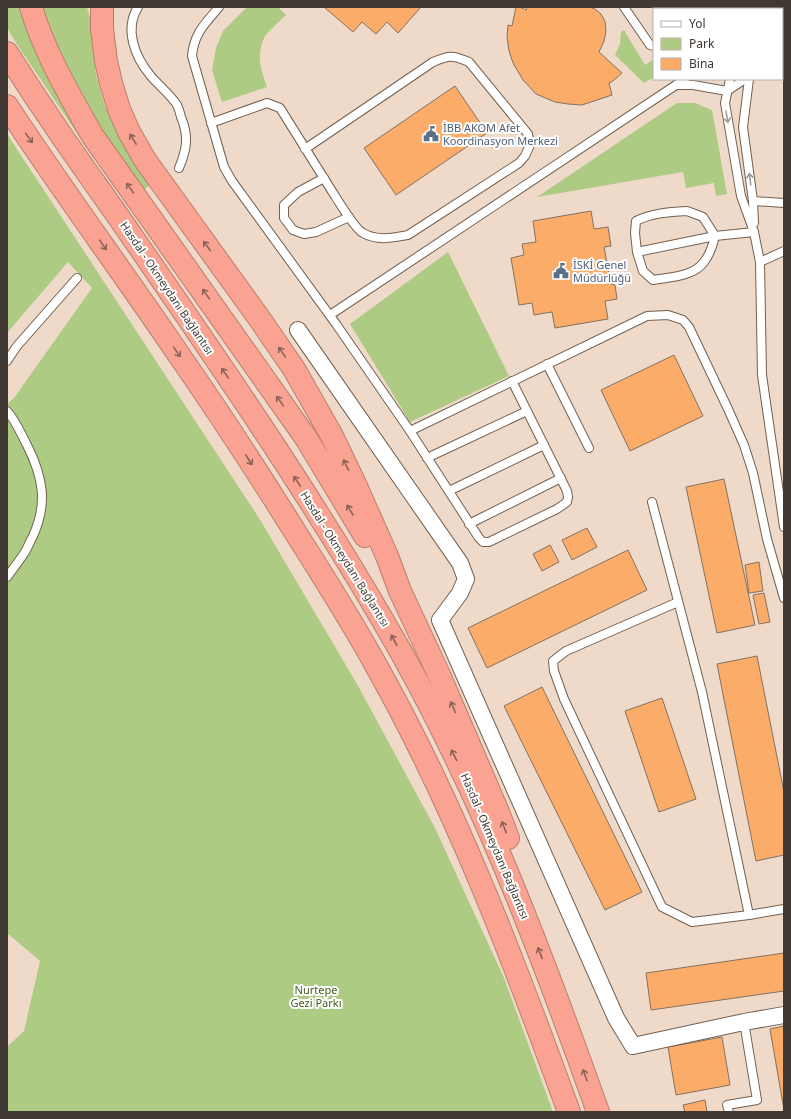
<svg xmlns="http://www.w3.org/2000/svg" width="791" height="1119" font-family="'Noto Sans',sans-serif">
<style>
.green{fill:#aecb84}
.building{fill:#faac68;stroke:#847162}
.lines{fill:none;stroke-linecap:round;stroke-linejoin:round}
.lane-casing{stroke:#726051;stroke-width:10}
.street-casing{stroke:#726051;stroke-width:18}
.highway-casing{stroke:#b97e70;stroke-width:24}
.lane{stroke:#fff;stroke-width:8}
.street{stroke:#fff;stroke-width:16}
.highway{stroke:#faa392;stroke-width:22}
.oneway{stroke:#a09c98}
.oneway2{stroke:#8a6358}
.labels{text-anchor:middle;stroke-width:4;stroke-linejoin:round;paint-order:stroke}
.service-label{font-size:11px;fill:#4e5e75;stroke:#fff;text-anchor:start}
.street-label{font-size:11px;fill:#403832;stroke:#fff}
.park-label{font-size:11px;fill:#465c1d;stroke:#fff}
</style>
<rect width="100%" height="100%" fill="#efdac9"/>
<g class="green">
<path d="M7,7H87L91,22L93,50L96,75L105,106L120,135L151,184L144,190L93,117L95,155L93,157L16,43L7,28Z"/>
<path d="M247,7H278L286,15C281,20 267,32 264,38C256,56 261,70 267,87L222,102L212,70L216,48L223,31Z"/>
<path d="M624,30L645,65L654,59V77L644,83L615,55L620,44L621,32Z"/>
<path d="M677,103H695L712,110L727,194L716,196L714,183L686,188L683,172L537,197Z"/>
<path d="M7,134L259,518L357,684L435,828L504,978L553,1112H7V1047L24,1031L40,961L7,933V404L14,398L92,288L68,262L7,333Z"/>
<path d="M448,252L509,376L410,422L350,324Z"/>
</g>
<g class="building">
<path d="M324,7H421L398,33L387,22L376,34L362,22L353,32Z"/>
<path d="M516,7H520L526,10L527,7H590L595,9L601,14L605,21L606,32L604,41L599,52L622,73L613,81L609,83L612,95L582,105L568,104L555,102L536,94L523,80L513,63L509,51L507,37L508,25L512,26Z"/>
<path d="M455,86L487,133L396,195L364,148Z"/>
<path d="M591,211L594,229L608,227L611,246L604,247L611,284L615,285L617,299L605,301L608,319L555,328L552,312L534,315L532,303L519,305L511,258L524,255L522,244L536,242L533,221Z"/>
<path d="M674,355L703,416L630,451L601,390Z"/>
<path d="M724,479L755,625L717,633L686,487Z"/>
<path d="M587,528L597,547L572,560L562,540Z"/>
<path d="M550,545L559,562L542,571L533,554Z"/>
<path d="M628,550L647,590L487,668L468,628Z"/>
<path d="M759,562L763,591L749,593L745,565Z"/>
<path d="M764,593L770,622L759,624L753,595Z"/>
<path d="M757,656L784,792V855L756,861L717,664Z"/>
<path d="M542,687L642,892L605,910L504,706Z"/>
<path d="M662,698L696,799L659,812L625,711Z"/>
<path d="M784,953V991L651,1010L646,973Z"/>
<path d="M784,1026V1110L770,1029Z"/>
<path d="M722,1037L730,1085L676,1095L668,1047Z"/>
<path d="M705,1100L707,1112H685L683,1105Z"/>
</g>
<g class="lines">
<defs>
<g id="lane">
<path d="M138,7C124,29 135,57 150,75C158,85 171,95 177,105C179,109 180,113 181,117C189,136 187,149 179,168"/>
<path d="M219,7C205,24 194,33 192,56L224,167L232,181L336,324L410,431L479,538L483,542H489L557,509L567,502L568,497L567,491L512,381"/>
<path d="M624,7L650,45L654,46"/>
<path d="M662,7L664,9"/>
<path d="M706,9V7"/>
<path d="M759,9V7"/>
<path d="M777,9L778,7"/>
<path d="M685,79L676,85H693L727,91L745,79"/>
<path d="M730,79L725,103L741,196L754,232L760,262L762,375L784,527"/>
<path d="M749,79L743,127L753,201L754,223"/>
<path d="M211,123L267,103L280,108C298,137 317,167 335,196C341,205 355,229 363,233C377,241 392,238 408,235L519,163L525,156L530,145L528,134L469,62C453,55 449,55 433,62L305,149"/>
<path d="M324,178L298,192L284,205V218L293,230L304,234L316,232L349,217"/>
<path d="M753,201L784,203"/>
<path d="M687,211L703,217L715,236C713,245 710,254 704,262C693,277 670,277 653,280L643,271L637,252L635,233L636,221C652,213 669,212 687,211Z"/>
<path d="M637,252L715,236L754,232"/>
<path d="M760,262L784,251"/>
<path d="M330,315L676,85"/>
<path d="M7,361L17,346L77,278"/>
<path d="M547,364L589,448"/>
<path d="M7,411C16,421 21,434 27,445C43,477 48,503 33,536C30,541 28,547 25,552C19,561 13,569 7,577"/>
<path d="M410,431L647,316L668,315L683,320L689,327L728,409L744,445L753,473L767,539L784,598"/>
<path d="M427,458L527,411"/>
<path d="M449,491L544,445"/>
<path d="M652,502L702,692L749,915L784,909"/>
<path d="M469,524L561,478"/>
<path d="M678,602L566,651L553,661L554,671L564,699L662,907L692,922L749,915"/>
<path d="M729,1112L727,1105L757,1100L744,1022"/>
</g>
<path id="street" d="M298,330L460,563L466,579L460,593L440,620L616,1018L633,1046L744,1022L784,1015"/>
<g id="highway">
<path d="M31,7C44,52 69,94 92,135L306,438L365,536"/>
<path d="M102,7V29L106,61L111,83L119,109L129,132L145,160L259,318L294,369L332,436L355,484L387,556L400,591L440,677L498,812L508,838"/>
<path d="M7,53C20,73 33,94 47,114C74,155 103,194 131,235C218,361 305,487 382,619C474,774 538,943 598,1112"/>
<path d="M7,106C62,190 122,271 179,355C220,414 259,474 297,535C325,579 353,623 378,669C457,810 514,961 569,1112"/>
</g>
</defs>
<use href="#lane" class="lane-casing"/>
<use href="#street" class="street-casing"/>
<use href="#highway" class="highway-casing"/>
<use href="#lane" class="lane"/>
<use href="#street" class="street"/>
<use href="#highway" class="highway"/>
</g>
<defs><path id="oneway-shaft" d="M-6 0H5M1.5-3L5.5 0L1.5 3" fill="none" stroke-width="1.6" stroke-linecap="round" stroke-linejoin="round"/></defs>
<g class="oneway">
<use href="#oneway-shaft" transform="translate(727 117) rotate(80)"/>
<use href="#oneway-shaft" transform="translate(750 179) rotate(-97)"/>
</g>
<g class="oneway2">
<use href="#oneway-shaft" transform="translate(29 138) rotate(55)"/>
<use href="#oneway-shaft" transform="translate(133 139) rotate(-121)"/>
<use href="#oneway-shaft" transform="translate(130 188) rotate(-125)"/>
<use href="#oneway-shaft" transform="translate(103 245) rotate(55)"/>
<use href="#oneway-shaft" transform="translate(207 246) rotate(-126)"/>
<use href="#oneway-shaft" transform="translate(206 294) rotate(-125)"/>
<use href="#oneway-shaft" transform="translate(177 352) rotate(55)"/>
<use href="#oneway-shaft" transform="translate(282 352) rotate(-124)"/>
<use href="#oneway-shaft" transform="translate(225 373) rotate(-124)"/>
<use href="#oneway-shaft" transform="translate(280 401) rotate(-125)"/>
<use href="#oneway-shaft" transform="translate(249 460) rotate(57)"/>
<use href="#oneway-shaft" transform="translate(346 465) rotate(-116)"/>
<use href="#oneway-shaft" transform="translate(297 481) rotate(-124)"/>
<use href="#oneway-shaft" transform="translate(350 510) rotate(-121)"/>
<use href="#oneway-shaft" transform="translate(394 640) rotate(-119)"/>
<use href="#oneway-shaft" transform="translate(453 707) rotate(-114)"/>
<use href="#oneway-shaft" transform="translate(454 755) rotate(-117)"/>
<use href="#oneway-shaft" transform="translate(504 827) rotate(-111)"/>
<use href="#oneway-shaft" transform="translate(540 953) rotate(-111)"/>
<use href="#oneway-shaft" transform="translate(585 1075) rotate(-109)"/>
</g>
<defs>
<symbol id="civic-bare" viewBox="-9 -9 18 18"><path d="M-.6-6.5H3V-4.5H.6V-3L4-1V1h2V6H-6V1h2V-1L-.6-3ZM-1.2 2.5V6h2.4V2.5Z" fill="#5c6f8a" stroke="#fff" stroke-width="2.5" paint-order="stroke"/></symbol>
</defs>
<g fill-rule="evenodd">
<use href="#civic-bare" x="420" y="123" width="22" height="22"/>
<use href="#civic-bare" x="550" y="260" width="22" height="22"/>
</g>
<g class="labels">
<g class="service-label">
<text x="443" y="132">İBB AKOM Afet<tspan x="443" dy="13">Koordinasyon Merkezi</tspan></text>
<text x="573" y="269">İSKİ Genel<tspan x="573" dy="13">Müdürlüğü</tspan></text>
</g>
<g class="street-label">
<text transform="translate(167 288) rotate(56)" y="4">Hasdal - Okmeydanı Bağlantısı</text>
<text transform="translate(345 559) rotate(58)" y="4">Hasdal - Okmeydanı Bağlantısı</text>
<text transform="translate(495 846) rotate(67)" y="4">Hasdal - Okmeydanı Bağlantısı</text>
</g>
<g class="park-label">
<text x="316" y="994">Nurtepe<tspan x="316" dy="13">Gezi Parkı</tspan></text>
</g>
</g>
<rect width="791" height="1119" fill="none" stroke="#403832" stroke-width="16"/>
<rect x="653" y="8" width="130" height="72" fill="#ffffff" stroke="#b3afad"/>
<rect x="661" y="21" width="20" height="6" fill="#ffffff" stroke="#b3afad"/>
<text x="689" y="28" font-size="12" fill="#403832">Yol</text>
<rect x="661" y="38" width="20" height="12" fill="#aecb84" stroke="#b3afad"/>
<text x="689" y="48" font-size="12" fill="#403832">Park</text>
<rect x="661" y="58" width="20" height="12" fill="#faac68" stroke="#b3afad"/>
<text x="689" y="68" font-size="12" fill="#403832">Bina</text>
</svg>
